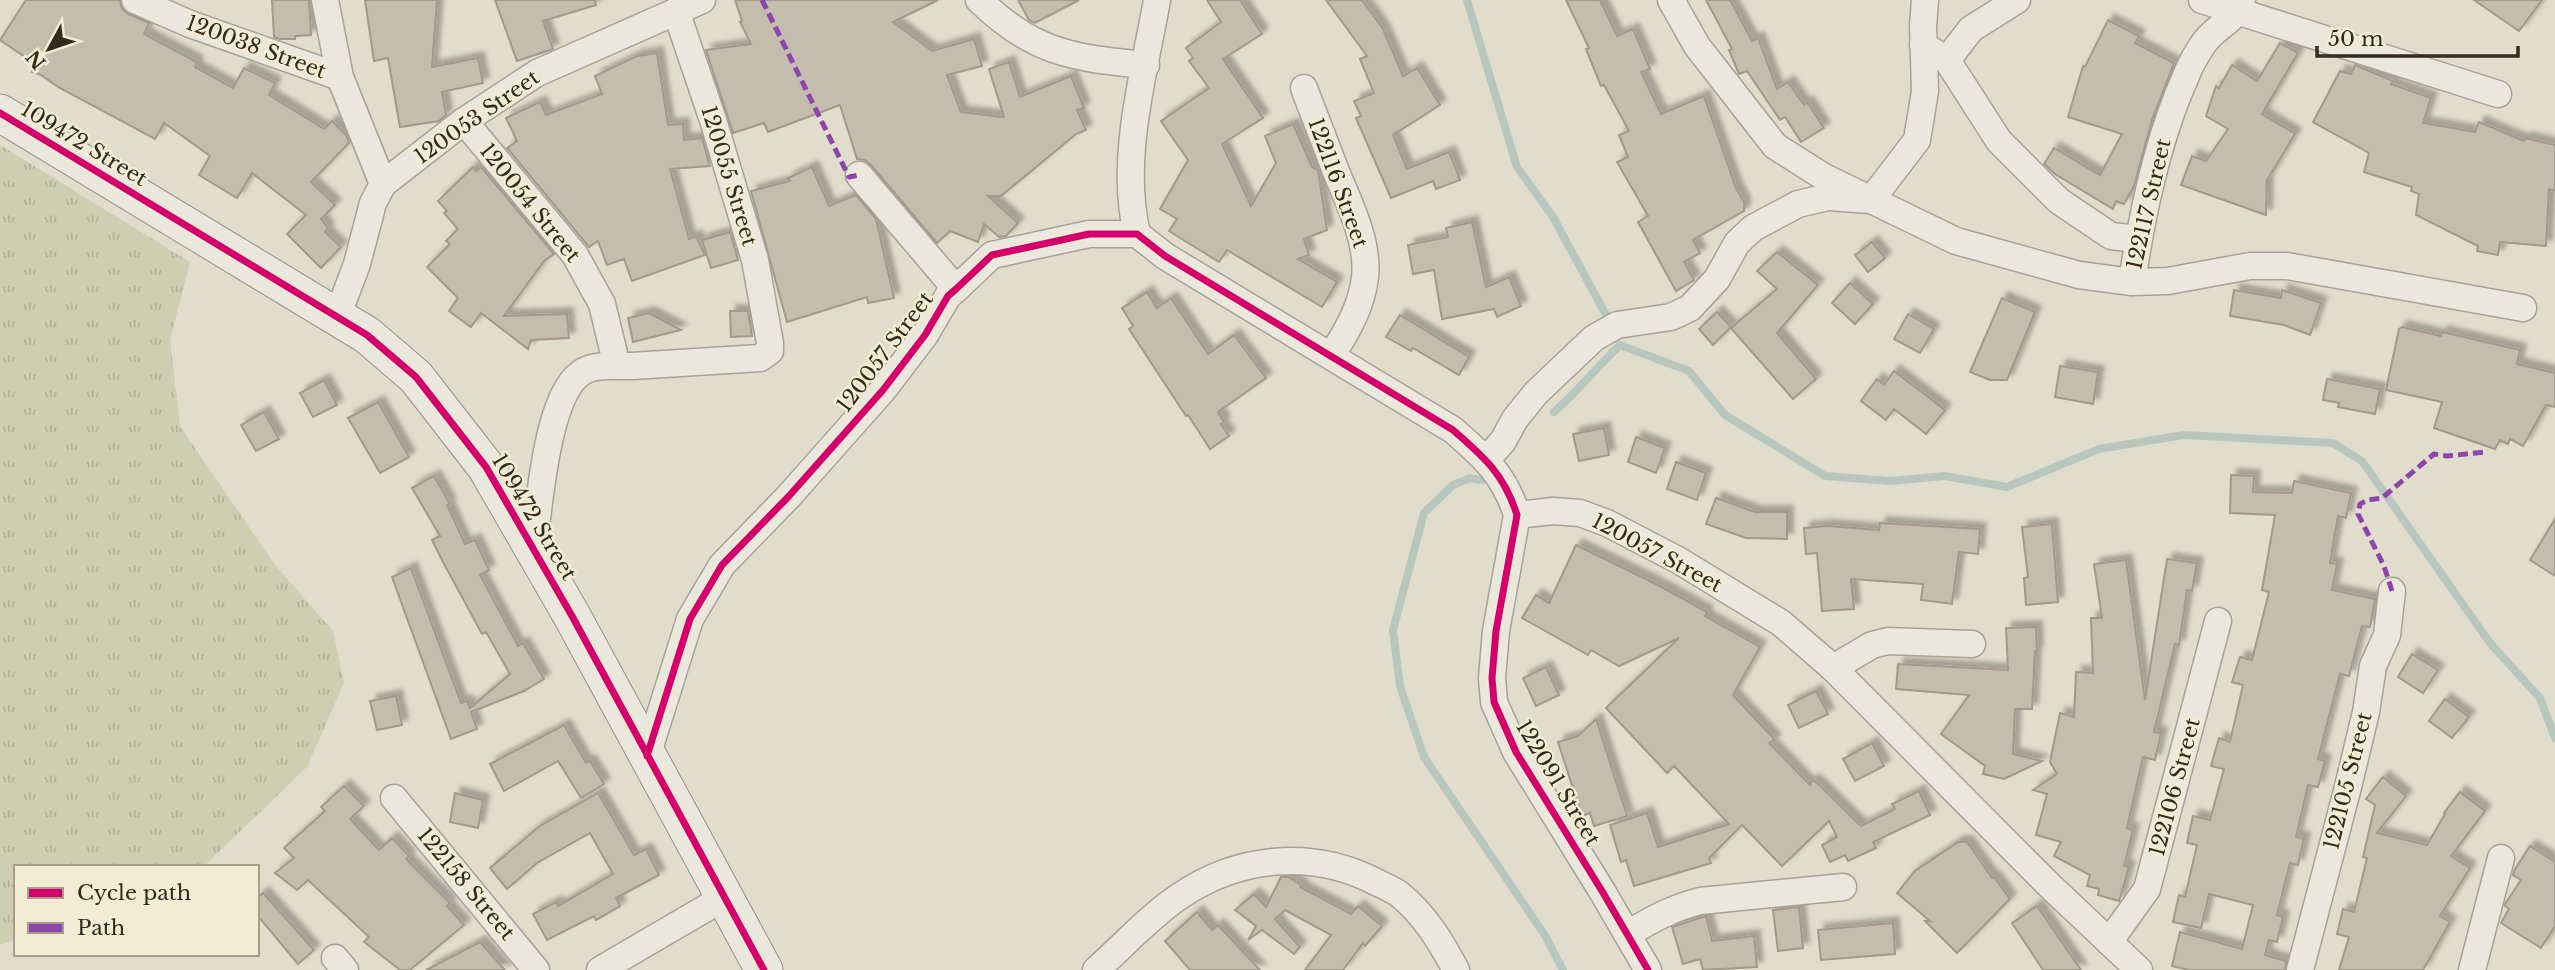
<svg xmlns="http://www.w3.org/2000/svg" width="2555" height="970" font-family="'Libre Baskerville',serif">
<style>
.grass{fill:url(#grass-tufts)}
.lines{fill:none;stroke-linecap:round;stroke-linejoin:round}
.stream{stroke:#b8c7be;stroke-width:8}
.building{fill:#c4bcad;stroke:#a0998c;stroke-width:2;filter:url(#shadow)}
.street-casing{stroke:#a6a296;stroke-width:29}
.secondary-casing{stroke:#969185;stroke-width:39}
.street{stroke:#eae7dd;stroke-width:26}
.secondary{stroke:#eae7dd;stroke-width:37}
.quiet{stroke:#8e44ad;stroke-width:5;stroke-dasharray:10 5;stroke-linecap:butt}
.cycleway-casing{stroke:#f1ecd3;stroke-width:11}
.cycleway{stroke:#d6006c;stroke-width:7}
.labels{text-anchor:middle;stroke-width:5;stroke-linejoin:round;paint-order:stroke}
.street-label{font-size:21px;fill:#332b1f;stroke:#f1ecd3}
</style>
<defs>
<pattern id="grass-tufts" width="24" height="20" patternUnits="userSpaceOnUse" patternTransform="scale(1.75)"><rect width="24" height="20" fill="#ccd0b0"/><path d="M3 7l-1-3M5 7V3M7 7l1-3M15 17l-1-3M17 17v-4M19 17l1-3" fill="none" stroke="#b0b397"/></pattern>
<filter id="shadow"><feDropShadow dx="6" dy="-6" stdDeviation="2" flood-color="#0004"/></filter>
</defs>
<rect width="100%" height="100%" fill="#e1ddcc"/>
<path class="grass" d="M0,145L190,262L170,340L180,426L275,565L333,631L344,683L307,767L203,867H16V940L0,945Z"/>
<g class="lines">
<g class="stream">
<path d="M1467,0L1517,167L1553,217L1605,313"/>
<path d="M1554,412C1578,391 1597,367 1620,345L1689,371L1725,415L1825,476L1891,481L1944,476L2007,487L2099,449L2184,435L2333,443L2362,461L2490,643L2540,698L2555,738"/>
<path d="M1482,480L1470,478L1453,485L1424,513L1393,630L1400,686L1424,757L1546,937L1563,970"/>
</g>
</g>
<g class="building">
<path d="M26,0H120L122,9L128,14L149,23L144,34L197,62L195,67L233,88L244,68L275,83L269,95L324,129L332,121L347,136L349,143L311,182L335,205L321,219L328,228L325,232L341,247L321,268L287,234L306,215L252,173L237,198L199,175L210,156L164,123L155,139L58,87L41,75L32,72L35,64L0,40Z"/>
<path d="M272,0H309L311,35L295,36V39H280L274,37Z"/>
<path d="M365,0H437L432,67L478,58L483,83L442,92L446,115L439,121L400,127L388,58L374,61Z"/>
<path d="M495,0H595L596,5L543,21L553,49L517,61Z"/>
<path d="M735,0H938L893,22L932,51L974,39L982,66L947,75L961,112L1004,117L989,69L1009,62L1020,97L1071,76L1084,108L1077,110L1086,130L1076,134L1001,196H988L1018,223L1006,236L999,237L984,224L978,242L950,231L937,243L871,165L865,160L857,159L840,105L768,132L764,123L733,133L706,50L751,44L740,22L742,21Z"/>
<path d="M1018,0H1079L1035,23L1029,20Z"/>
<path d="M1207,0H1240L1262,34L1223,59L1263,118L1222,144L1251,206L1276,163L1265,136L1293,124L1312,167L1318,170L1327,230L1304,239L1309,255L1298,259L1337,282L1322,307L1227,250L1219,262L1169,231L1177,219L1160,209L1188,160L1161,121L1209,88L1189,61L1193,58L1186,48L1221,22Z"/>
<path d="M1326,0H1362L1383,29L1403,76L1417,68L1440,105L1393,135L1407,169L1449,152L1460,180L1436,189L1433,181L1391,198L1356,118L1361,116L1354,101L1374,93L1360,59L1367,56Z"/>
<path d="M1566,0H1600L1617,36L1633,29L1650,69L1641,72L1661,114L1704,96L1736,188L1744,202V211L1693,240L1700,253L1684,262L1694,280L1676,291L1638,222L1648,216L1617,162L1628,157L1619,135L1629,131L1604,85L1601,86L1586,49L1589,48Z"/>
<path d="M1706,0H1730L1752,41L1758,38L1777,89L1788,82L1804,105L1807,102L1824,128L1801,142L1785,117L1780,120L1747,71L1739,74L1729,50L1732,49Z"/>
<path d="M2474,0H2542L2519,31Z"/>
<path d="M2108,20L2139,36L2135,43L2174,63L2152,120L2134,186L2124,204L2116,201L2113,209L2055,174L2044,164L2054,148L2100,175L2122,134L2068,117L2083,66L2085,67Z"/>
<path d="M2280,43L2298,53L2262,114L2295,134L2267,180L2266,215L2181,185L2192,156L2206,161L2228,129L2206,116L2216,86L2219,88L2232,65L2257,81Z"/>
<path d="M657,53L668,125L683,124L684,140L702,138L710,166L670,169L689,239L696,236L705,255L632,281L624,259L607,265L598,241L589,247L507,148L517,141L506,118L540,102L546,115L602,94L595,76L637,56Z"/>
<path d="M2355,65L2393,81L2391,84L2431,98L2423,123L2475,132L2479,122L2524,141L2525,138L2555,145V191L2549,189L2546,246L2500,242L2498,255L2477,251L2478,246L2416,215L2419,194L2411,191L2412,187L2364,172L2369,153L2313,122L2340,71L2351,74Z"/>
<path d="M473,167L476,171L481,167L554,254L544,261L504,316L567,314L569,338L531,340L528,349L481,313L471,327L449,311L458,298L427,267L450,244L446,241L458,229L444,213L447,211L438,201Z"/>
<path d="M812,167L829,206L856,195L876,219L894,298L868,303L867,297L787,322L751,191L790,181L788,178Z"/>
<path d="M1472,222L1486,287L1509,277L1521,306L1497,317L1494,309L1442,319L1434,270L1413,274L1408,245L1448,237L1446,228Z"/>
<path d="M730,232L738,260L711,268L702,240Z"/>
<path d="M1872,242L1885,258L1868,272L1855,255Z"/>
<path d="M1777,252L1818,285L1777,333L1816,379L1793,399L1731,328L1777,289L1757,271Z"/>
<path d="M1850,283L1873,304L1855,324L1832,303Z"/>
<path d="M2234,290L2281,298L2282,290L2321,303L2310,335L2284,325L2230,316Z"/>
<path d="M1147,292L1157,308L1171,298L1208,354L1234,335L1266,378L1218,412L1224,422L1221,424L1229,436L1210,449L1188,415L1186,416L1129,329L1133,326L1122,308Z"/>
<path d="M2002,298L2035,312L2007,380H1990L1970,372Z"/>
<path d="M730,311H748L752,336L731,337Z"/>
<path d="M1717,312L1731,327L1713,345L1699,329Z"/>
<path d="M649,313L681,330L633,342L628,318Z"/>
<path d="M1908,314L1934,329L1920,353L1894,339Z"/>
<path d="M1400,315L1469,357L1459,375L1413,348L1411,351L1386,337Z"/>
<path d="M2402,327L2441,336L2442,332L2520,350L2517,364L2555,373V407L2546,405L2523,446L2510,439L2508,444L2500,440L2495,449L2434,428L2442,402L2386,390L2399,329Z"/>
<path d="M2060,366L2098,372L2093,404L2055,397Z"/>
<path d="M1894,371L1945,410L1926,434L1894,409L1886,420L1861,401L1877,379L1884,385Z"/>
<path d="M2327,379L2380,389L2375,414L2338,407L2339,403L2323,400Z"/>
<path d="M324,380L337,405L313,417L300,393Z"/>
<path d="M378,402L409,457L380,473L348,418Z"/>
<path d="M264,412L279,439L256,451L241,425Z"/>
<path d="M1604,428L1609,455L1579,461L1573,434Z"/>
<path d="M1636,437L1665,448L1656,473L1628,462Z"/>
<path d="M1676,462L1706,473L1697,500L1667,489Z"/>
<path d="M2231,475L2254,476L2253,492L2292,493L2294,481L2351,493L2346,518L2338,516L2330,563L2337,564L2332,590L2375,599L2370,627L2362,626L2349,676L2340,674L2318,759L2325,761L2318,787L2308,785L2296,837L2304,838L2298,865L2290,863L2277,915L2283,917L2277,942L2269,940L2265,955L2286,961L2285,970H2189L2172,966L2180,932L2242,949L2253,905L2209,894L2201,928L2173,922L2179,895L2185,897L2197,845L2187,843L2193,816L2210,820L2224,769L2211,766L2219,738L2230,742L2243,685L2232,682L2240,657L2252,660L2269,592L2262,590L2275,515L2230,513Z"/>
<path d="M434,476L450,504L447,505L465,544L475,540L489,570L480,575L518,646L523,643L544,679L524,691L471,712L477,729L451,739L392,577L411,568L461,703L467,701L470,708L510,674L486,632L482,634L443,562L432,540L440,536L412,488Z"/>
<path d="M1716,498L1755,512H1787V539L1746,538L1706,524Z"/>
<path d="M2555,519V576L2530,560Z"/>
<path d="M1880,523L1980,529L1978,554L1959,552L1952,604L1921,600L1923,584L1851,579L1854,609L1822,611L1817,553L1806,554L1804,528L1827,526L1879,530Z"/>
<path d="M2052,524L2058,602L2026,605L2024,578L2028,577L2022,527Z"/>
<path d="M1576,545L1656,584L1707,612L1705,616L1760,647L1733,695L1775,740L1769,743L1811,786L1810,783L1814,780L1861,826L1895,809L1892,804L1919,791L1930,815L1873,842L1876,848L1848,861L1845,855L1830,862L1822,845L1837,837L1829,821L1782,866L1742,825L1709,858L1711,863L1634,886L1626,860L1621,862L1610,825L1647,813L1658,847L1729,824L1674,766L1667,773L1606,708L1679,638L1619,666L1591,650L1588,655L1522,618L1536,595L1549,603Z"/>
<path d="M2167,559L2197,563L2192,591L2187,590L2179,645L2175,644L2154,732L2161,733L2155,760L2143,757L2127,828L2133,830L2124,866L2129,867L2119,901L2098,895L2099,889L2087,886L2090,875L2054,856L2061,842L2036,835L2047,794L2033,790L2057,774L2050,762L2060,713L2074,717L2076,672L2093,673L2091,618H2102L2094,564L2126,560L2145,700Z"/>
<path d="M2036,627L2037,651H2035L2032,709H2015L2013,754L2042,761L2004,779L1983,774L1985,766L1941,734L1969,695L1896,689L1898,664L2008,670L2006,628Z"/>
<path d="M2412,654L2438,670L2423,693L2398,677Z"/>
<path d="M1546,667L1559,695L1536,706L1523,678Z"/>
<path d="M1816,691L1828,714L1799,728L1788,705Z"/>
<path d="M396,696L402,725L377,730L370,701Z"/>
<path d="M2445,699L2469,717L2452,738L2429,721Z"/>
<path d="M1596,719L1627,816L1594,826L1590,813L1582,816L1558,742L1578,736Z"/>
<path d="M564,725L586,763L590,761L604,784L581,798L558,761L504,791L490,764Z"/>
<path d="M1872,743L1884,766L1855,781L1843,759Z"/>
<path d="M2383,777L2406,796L2377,833L2427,845L2445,814L2444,813L2460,792L2485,811L2451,856L2470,868L2440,916L2450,922L2423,970H2339L2349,937L2337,934L2343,909L2354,912L2367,858L2363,857L2375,805L2366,799Z"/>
<path d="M344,786L364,806L350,819L379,850L392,838L409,856L406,859L450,903L447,906L464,925L410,970H400L364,942L369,937L308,880L297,890L275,873L294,858L284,848L325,811L321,807Z"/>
<path d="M455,793L483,800L478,828L450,822Z"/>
<path d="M598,793L634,855L646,849L659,875L616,898L620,906L596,920L594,916L547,940L533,914L556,902L558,906L613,874L590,833L537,863L507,889L490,868L540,826Z"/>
<path d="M1958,842H1967L1992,878L1994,877L2010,899L1957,953L1925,921H1930L1897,893L1915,871Z"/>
<path d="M2530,846L2555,862V926L2541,948L2501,923L2509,909L2505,906V904L2521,880L2513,875L2514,871Z"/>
<path d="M1281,877H1288L1301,885L1300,887L1351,914L1358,906L1382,926L1365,946L1363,943L1343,970H1305L1331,935L1285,910L1275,919L1300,947L1294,954L1262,930L1248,940L1256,926L1235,910L1254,894L1266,907Z"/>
<path d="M263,893L314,950L298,964L257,915V898Z"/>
<path d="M2037,906L2081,970H2043L2012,923Z"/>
<path d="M1799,907L1803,948L1778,951L1773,910Z"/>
<path d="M1197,912L1212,930L1218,925L1260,970H1190L1165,941Z"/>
<path d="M1706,916L1712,941L1754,936L1757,967L1703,970L1700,959L1683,964L1672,927Z"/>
<path d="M1893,923L1895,954L1821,960L1818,930Z"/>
<path d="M480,942L505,970H426Z"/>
</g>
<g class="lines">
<defs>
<g id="street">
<path d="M135,0L190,24L340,77"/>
<path d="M325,0L340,77L383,184"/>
<path d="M979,0C1033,53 1073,58 1146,65"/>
<path d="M1671,0L1697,46L1775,146L1824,177L1956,241L2079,275L2132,282C2142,213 2157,140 2186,76C2190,65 2197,53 2204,43C2216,26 2236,21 2242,0"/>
<path d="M2202,0L2498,94"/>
<path d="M1923,45L1947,60L1999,141L2059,201L2111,236L2138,239"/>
<path d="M1947,60L1971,29L2017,0"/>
<path d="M1304,88C1314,115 1325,142 1335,169C1348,201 1369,241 1365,277C1362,306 1347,331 1332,355"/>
<path d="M464,121L575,255L602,304L617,366"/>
<path d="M859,175L956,289"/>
<path d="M1137,234C1119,159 1144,74 1157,0"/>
<path d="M2132,282L2168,281L2250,266H2287L2523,308"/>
<path d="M337,317L357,264L373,203L383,184L464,121L537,73L702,0"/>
<path d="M1487,459L1503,441L1515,419L1536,393L1594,338L1617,325L1671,317L1690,308L1717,279L1737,243L1753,228L1798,204L1828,197L1871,200L1917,140L1925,91L1923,26L1925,0"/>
<path d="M1517,515L1553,511L1580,513L1607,523L1678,560L1781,623L1833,668L2048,884L2139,970"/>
<path d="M533,547C540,507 546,391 584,371C596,364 618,366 632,366C674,363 717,361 760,358L770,351V343L755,260L713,120L676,11"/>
<path d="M1833,668L1872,645L1888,641L1972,644"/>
<path d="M647,756L690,619L722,565L789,496L883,390L925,335L948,296L956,289L992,255L1089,234H1137L1165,256L1453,430C1484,457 1504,474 1517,515L1496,631L1492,678L1494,702L1516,752L1602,891L1648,970"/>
<path d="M394,798L536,970"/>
<path d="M1628,934C1652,919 1673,908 1700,901L1843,887"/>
<path d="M2109,942L2147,889L2218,621"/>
<path d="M335,958L345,970"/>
<path d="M600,970L725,897"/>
<path d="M1096,970C1123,946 1150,916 1180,896C1239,856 1312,849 1376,882C1384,886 1392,889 1399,894C1425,915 1441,942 1456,970"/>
<path d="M2300,970L2348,787L2366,712L2373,666L2387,635L2392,591"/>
<path d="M2472,970L2501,858"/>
</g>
<path id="secondary" d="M0,113L367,335L416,377L486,467L572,616L764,970"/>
</defs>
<use href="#street" class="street-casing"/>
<use href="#secondary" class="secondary-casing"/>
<use href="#street" class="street"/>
<use href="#secondary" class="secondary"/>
<g class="quiet">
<path d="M762,0L849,177L859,175"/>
<path d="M2392,591L2384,566L2358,514L2360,504L2368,500L2382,498L2434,454L2447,456L2486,452"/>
</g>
<defs>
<g id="cycleway">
<path d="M0,113L367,335L416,377L486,467L572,616L764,970"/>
<path d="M647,756L690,619L722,565L789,496L883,390L925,335L948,296L956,289L992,255L1089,234H1137L1165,256L1453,430C1484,457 1504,474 1517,515L1496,631L1492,678L1494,702L1516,752L1602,891L1648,970"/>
</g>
</defs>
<use href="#cycleway" class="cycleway-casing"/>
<use href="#cycleway" class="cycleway"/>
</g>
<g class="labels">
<g class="street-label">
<text transform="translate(256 47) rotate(20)" y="7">120038 Street</text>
<text transform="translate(477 117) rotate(-35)" y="7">120053 Street</text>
<text transform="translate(84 144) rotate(31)" y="7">109472 Street</text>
<text transform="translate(729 176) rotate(73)" y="7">120055 Street</text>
<text transform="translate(1338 183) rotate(70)" y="7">122116 Street</text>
<text transform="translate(530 203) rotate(51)" y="7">120054 Street</text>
<text transform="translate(2149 204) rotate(-77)" y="7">122117 Street</text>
<text transform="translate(885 352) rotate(-53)" y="7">120057 Street</text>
<text transform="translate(534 517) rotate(59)" y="7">109472 Street</text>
<text transform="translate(1657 553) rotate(28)" y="7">120057 Street</text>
<text transform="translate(2348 781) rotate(-76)" y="7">122105 Street</text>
<text transform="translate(1558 783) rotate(59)" y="7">122091 Street</text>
<text transform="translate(2175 787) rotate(-75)" y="7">122106 Street</text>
<text transform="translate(466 884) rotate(50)" y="7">122158 Street</text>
</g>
</g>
<rect x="14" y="865" width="245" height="91" fill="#f1ecd3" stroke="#a59f8b" stroke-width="2"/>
<rect x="28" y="888" width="35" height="10" fill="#d6006c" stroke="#a59f8b" stroke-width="2"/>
<text x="77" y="900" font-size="21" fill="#332b1f">Cycle path</text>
<rect x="28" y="923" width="35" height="10" fill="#8e44ad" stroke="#a59f8b" stroke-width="2"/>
<text x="77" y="935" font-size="21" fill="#332b1f">Path</text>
<g transform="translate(49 49) rotate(230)" stroke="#f1ecd3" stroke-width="5" paint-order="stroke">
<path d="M0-5L12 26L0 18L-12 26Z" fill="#332b1f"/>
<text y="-10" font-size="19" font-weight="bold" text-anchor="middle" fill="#332b1f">N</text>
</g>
<path d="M2317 46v10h201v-10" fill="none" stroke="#332b1f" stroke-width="3.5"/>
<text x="2328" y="46" font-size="21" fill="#332b1f" stroke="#f1ecd3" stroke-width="5" paint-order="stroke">50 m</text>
</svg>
